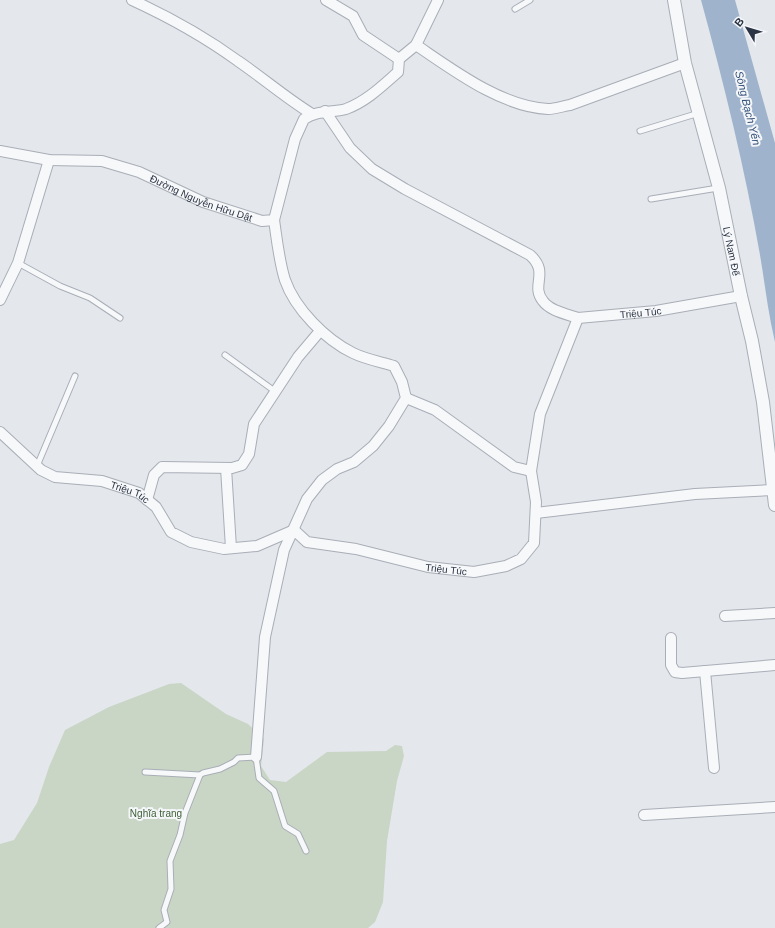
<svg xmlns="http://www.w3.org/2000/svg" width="775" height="928" font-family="Arial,sans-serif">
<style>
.green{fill:#c9d6c5}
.water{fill:#9fb4cc}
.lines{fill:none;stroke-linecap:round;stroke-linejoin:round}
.service-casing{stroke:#a9aeb7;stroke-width:7}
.minor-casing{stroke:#a9aeb7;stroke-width:12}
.tertiary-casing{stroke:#a9aeb7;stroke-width:14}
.service{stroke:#f7f8fa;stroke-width:5}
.minor{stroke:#f7f8fa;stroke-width:10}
.tertiary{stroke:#f7f8fa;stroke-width:12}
.labels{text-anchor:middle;stroke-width:4;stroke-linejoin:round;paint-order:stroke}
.street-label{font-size:10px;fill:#2b3445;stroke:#f4f6f9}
.park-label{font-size:10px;fill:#3f6138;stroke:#f4f6f9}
.water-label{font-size:11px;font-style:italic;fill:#34527a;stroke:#f4f6f9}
</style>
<rect width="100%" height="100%" fill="#e4e7ec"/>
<path class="green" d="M181,683L226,714L248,724L264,739L261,766L270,780L286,782L327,752L386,751L395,745L402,746L404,756L397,781L387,841L383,902L375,922L368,928H0V844L14,840L37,803L49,767L65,730L109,707L169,684Z"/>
<path class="water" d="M701,0H735L775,143V342C768,313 765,284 760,255C745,169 724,84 701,0Z"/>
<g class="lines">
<defs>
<g id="service">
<path d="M515,9L530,0"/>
<path d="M640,131L699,113"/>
<path d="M651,199L718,188"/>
<path d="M18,263L60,286L90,298L120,318"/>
<path d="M225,355L276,392"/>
<path d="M37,466L75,376"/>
<path d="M145,772L200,775"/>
<path d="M159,928L167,922L164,910L171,889L170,861L180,835L185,813L200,775L203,773L220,769L234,762L238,758L256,757L259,778L274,791L285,826L298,834L306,851"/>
</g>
<g id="minor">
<path d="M132,0C169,17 205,37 238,61C263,78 286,98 312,114"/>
<path d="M326,0L353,16L363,35L399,59"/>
<path d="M416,45C453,70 502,107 548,109C555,109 563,106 570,105L685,63"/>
<path d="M325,111L350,148L372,169L405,189L530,255C550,273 530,285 543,301C550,311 567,314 578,318"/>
<path id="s1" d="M0,151L49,160L102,161L139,172L203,202L262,221L274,220L295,139L304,119C318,110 331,113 346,109C367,101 382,86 398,72L399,59L416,45L438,0"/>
<path d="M0,300L18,263L49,160"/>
<path d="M406,398L435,410L514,467L531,471"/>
<path id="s2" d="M0,432L41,470L55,477L102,481L139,493L156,507L171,532L191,542L224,549L257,546L294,530L307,542L356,549L428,567L474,572L506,566L521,559L534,543L536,502L531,471L540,414L578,318L656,311L741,296"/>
<path d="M226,468L231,548"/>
<path d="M147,500L154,475L162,467L232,468L242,465L249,454L254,424L298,357L320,331"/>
<path d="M536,513L695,494L773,490"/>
<path d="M725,616L775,613"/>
<path d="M671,638V665L675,672L682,673L775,665"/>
<path d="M705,671L714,768"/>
<path d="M256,757L265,637L284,550L307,499L322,480L337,469L354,462L373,446L389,426L406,398L402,382L394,366C381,362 365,359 353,353C326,340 295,309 285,280C279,261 277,240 274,220"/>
<path d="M644,815L775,807"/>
</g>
<g id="tertiary">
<path id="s3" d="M674,0L685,63L719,188L741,296L752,341L763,402L775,505"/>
</g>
</defs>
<use href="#service" class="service-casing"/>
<use href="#minor" class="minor-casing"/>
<use href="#tertiary" class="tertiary-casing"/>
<use href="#service" class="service"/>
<use href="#minor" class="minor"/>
<use href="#tertiary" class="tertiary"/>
</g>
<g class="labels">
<g class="street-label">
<text dy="4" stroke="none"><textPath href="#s1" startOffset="209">Đường Nguyễn Hữu Dật</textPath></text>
<text dy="4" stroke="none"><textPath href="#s3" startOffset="258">Lý Nam Đế</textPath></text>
<text dy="4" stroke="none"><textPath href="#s2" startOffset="892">Triệu Túc</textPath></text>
<text dy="4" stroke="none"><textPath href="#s2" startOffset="149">Triệu Túc</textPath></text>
<text dy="4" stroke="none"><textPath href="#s2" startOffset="498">Triệu Túc</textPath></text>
</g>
<g class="park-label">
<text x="156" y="817">Nghĩa trang</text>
</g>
<g class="water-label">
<text transform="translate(748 108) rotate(76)" y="4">Sông Bạch Yến</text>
</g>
</g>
<g transform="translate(747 28) rotate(308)" stroke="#f4f6f9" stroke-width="3" paint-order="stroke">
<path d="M0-3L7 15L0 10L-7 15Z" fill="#2b3445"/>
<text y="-6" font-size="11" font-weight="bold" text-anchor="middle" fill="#2b3445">B</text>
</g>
</svg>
